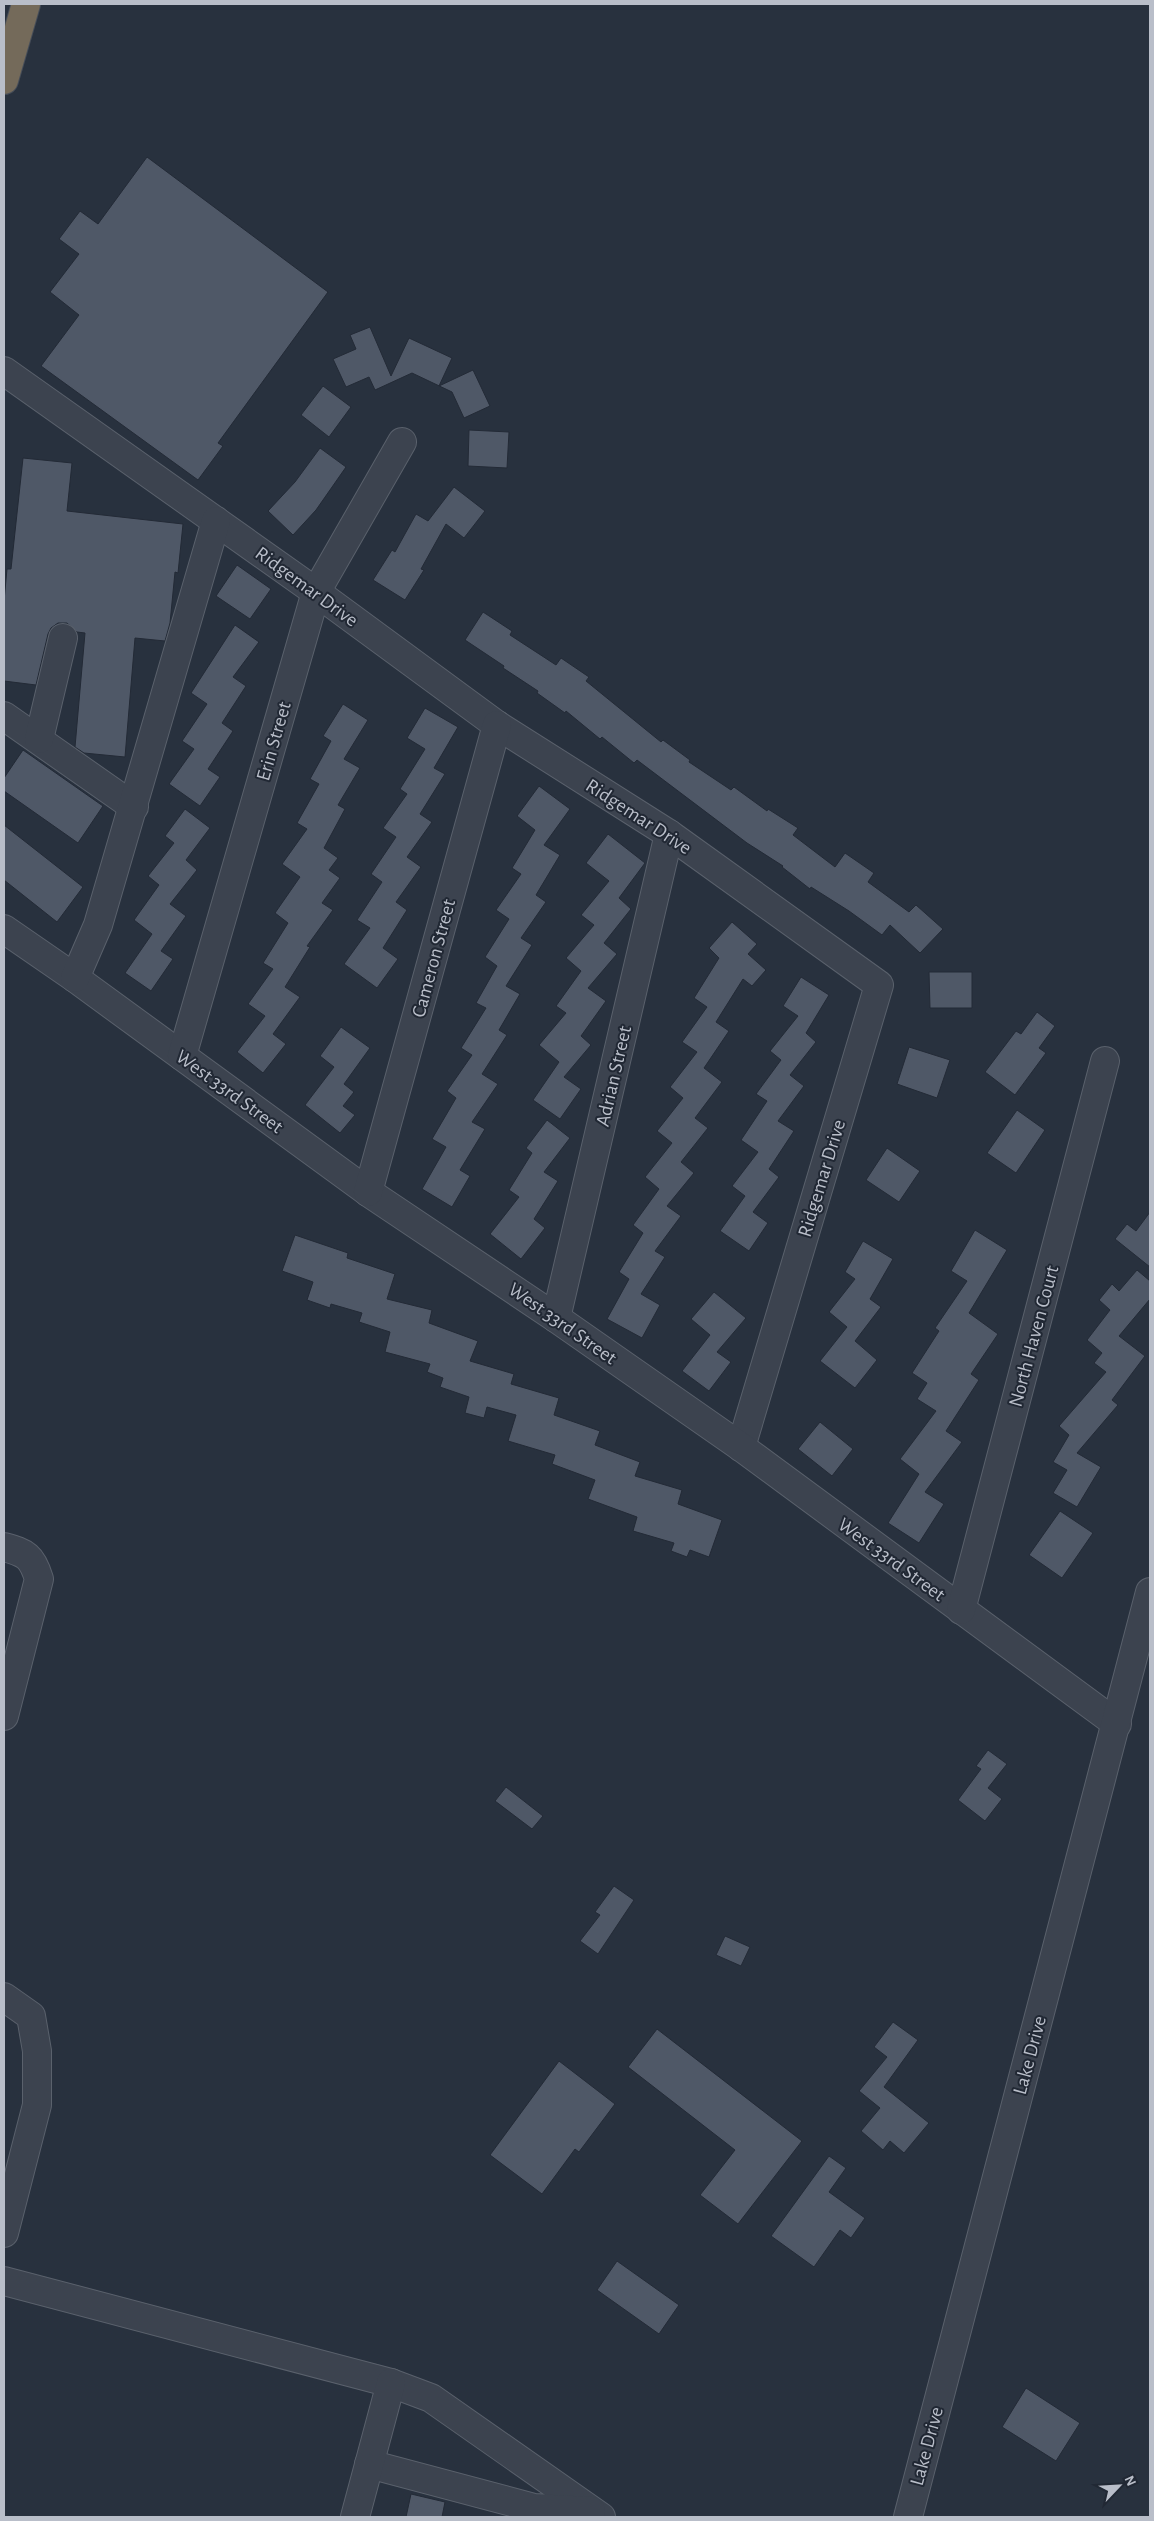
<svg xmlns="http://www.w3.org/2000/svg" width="1154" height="2521" font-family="'Alegreya Sans',sans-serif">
	<rect width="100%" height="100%" fill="#28313e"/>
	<g fill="#4f5867" stroke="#232a36">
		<polygon points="147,157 328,292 218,443 223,446 198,480 41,366 79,315 50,292 79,254 59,239 80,211 98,224"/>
		<polygon points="370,327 391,376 409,338 452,358 439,386 473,370 490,406 464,418 452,392 412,373 375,390 369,377 346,387 333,359 356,349 350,335"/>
		<polygon points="323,386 351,407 329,437 301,415"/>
		<polygon points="469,430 509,432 507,468 468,466"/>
		<polygon points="320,448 346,467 316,510 293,535 268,511 295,482"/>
		<polygon points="23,458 72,463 67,511 183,524 178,573 175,572 170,623 165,641 135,638 125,757 84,753 75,747 85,633 77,632 67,623 58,623 51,628 48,634 36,685 4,681 4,601 7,569 11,569"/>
		<polygon points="454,487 485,511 464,538 446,524 421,569 424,570 405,600 373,580 392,550 395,552 416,514 428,521"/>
		<polygon points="237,565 271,589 250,619 216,596"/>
		<polygon points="483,612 512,631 510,635 556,665 561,658 589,677 586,681 661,742 663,740 690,760 689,762 731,790 734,787 767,811 768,809 798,828 793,835 835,867 845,853 874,873 868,882 909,912 916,905 943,929 920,953 890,925 882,935 849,911 811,887 810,889 782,867 783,866 747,843 637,760 634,763 602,737 600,739 566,711 565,713 537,693 538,691 503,668 504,666 465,640"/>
		<polygon points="235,625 259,642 233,677 246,686 222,723 233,731 208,769 220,777 200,806 169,784 194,749 182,741 207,704 191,693"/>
		<polygon points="343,704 368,720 344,759 360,768 338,805 345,809 324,848 338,858 329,870 340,878 322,903 333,910 307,946 310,947 285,987 300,997 273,1034 286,1044 263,1073 237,1052 265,1016 248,1004 273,969 263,963 288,923 275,913 300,877 282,864 307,829 297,823 319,784 310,779 331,741 323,736"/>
		<polygon points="425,708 458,727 434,768 445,774 420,814 432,822 407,857 421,867 396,902 407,910 383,948 398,959 377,988 344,964 370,928 357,920 382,882 371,874 396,837 383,828 407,794 400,789 425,749 407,738"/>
		<polygon points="23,750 103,806 78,843 4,791 4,778"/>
		<polygon points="539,786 570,809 544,845 560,855 536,895 546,902 521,938 532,945 506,986 520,994 499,1030 507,1035 482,1074 498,1084 472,1122 485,1129 460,1170 470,1176 452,1207 422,1189 446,1147 432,1139 456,1098 447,1091 472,1055 461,1048 486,1008 476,1003 497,966 485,957 509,919 496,910 521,874 512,868 535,830 517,816"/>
		<polygon points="185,809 210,828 186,860 197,870 170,904 186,916 161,951 173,959 151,991 125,973 152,934 134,920 159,885 148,876 174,843 165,836"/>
		<polygon points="4,825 83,887 57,922 4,880"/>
		<polygon points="608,834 645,863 619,898 631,909 604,943 617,954 588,988 606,1001 581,1036 591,1045 564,1077 581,1089 560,1119 533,1100 559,1062 539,1045 566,1013 556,1006 581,971 566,958 594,925 581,915 609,881 586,863"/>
		<polygon points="732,922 757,944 748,954 766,970 752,986 743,979 716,1022 729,1031 704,1068 722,1082 695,1118 708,1128 681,1162 694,1173 667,1206 681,1216 655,1251 665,1257 641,1294 660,1305 642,1338 607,1319 629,1279 619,1272 643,1233 633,1225 659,1189 645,1177 672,1143 657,1131 683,1098 670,1087 697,1052 682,1042 707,1007 694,998 719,958 709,948"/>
		<polygon points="929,972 972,972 972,1008 930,1008"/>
		<polygon points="801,977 829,995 806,1033 816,1042 790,1075 804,1086 778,1121 794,1131 769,1169 779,1177 753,1212 768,1223 749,1251 720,1231 745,1196 732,1186 758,1152 741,1140 767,1101 756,1094 781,1060 770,1051 798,1016 783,1006"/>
		<polygon points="1037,1012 1055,1026 1039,1048 1046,1053 1015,1095 985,1072 1016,1031 1021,1034"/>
		<polygon points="341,1027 370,1048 344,1084 354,1092 343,1106 355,1115 340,1133 305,1105 334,1067 320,1056"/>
		<polygon points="909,1047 950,1060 937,1098 897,1084"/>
		<polygon points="1017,1110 1045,1130 1016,1173 987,1153"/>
		<polygon points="547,1120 570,1138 544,1172 558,1181 534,1219 545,1228 521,1259 490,1234 519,1197 509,1190 532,1153 526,1148"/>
		<polygon points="887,1148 920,1171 899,1202 866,1180"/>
		<polygon points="1150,1212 1150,1267 1115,1239 1127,1224 1136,1231"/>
		<polygon points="975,1230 1007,1250 969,1313 998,1334 971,1374 979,1380 946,1431 962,1442 925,1492 944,1504 919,1543 888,1523 919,1474 900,1459 936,1411 917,1399 927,1383 912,1373 939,1331 935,1328 967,1281 951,1271"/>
		<polygon points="295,1235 348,1253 347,1258 395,1274 387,1299 432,1310 429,1323 478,1341 470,1361 514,1374 511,1384 559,1398 554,1415 600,1431 595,1445 640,1462 635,1476 682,1490 678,1504 722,1520 709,1557 690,1550 687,1557 671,1551 674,1543 633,1531 637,1517 588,1499 595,1480 552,1464 555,1455 508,1441 516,1415 487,1407 484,1418 465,1413 469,1397 440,1387 443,1378 427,1372 430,1364 385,1352 390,1332 359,1322 362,1313 331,1304 330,1308 307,1300 313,1282 282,1271"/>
		<polygon points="863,1241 893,1259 870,1299 881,1307 855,1341 877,1360 855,1388 820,1361 847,1327 829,1312 855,1279 845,1272"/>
		<polygon points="1137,1270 1150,1281 1150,1299 1119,1336 1145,1356 1112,1400 1118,1405 1077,1453 1101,1467 1077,1507 1053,1493 1067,1470 1053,1462 1069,1435 1059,1426 1106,1372 1094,1363 1102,1353 1087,1340 1110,1310 1099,1300 1112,1284 1119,1291"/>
		<polygon points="714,1292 746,1318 717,1352 731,1362 709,1391 682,1371 710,1335 691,1319"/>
		<polygon points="820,1422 853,1449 832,1476 798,1449"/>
		<polygon points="1060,1511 1093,1533 1062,1578 1029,1555"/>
		<polygon points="988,1750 1007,1764 988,1788 1002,1799 985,1821 958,1800 981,1769 976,1766"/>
		<polygon points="506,1787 543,1816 532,1829 495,1801"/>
		<polygon points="614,1886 634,1900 598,1954 580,1941 600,1915 595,1912"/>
		<polygon points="725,1936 750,1947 741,1966 716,1955"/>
		<polygon points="893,2022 918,2040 884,2087 929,2123 904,2153 890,2141 883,2150 861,2131 880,2108 859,2091 887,2057 874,2047"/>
		<polygon points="657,2029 802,2141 738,2224 700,2195 735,2150 628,2067"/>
		<polygon points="559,2061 615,2104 579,2152 575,2149 542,2194 490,2155"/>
		<polygon points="829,2156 846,2168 829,2192 865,2218 851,2238 840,2230 814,2267 771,2236"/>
		<polygon points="617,2261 679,2305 659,2334 597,2290"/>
		<polygon points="1026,2388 1080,2423 1056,2461 1002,2427"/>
		<polygon points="411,2494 445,2502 442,2517 406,2517"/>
	</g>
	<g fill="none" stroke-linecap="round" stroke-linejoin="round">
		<g stroke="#5a616c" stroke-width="30">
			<g id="minor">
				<polyline points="4,371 316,592 497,725 669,834 879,985 741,1447"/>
				<polyline points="4,716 134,807"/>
				<polyline points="39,739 63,638"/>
				<polyline points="4,929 75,978 368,1192 556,1318 741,1447 1117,1724"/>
				<polyline points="75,978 98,925 216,521"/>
				<polyline points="182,1056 316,592 402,442"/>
				<polyline points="368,1192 497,725"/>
				<polyline points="556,1318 669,834"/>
				<path d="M 4,1547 C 26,1553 32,1556 39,1579 L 4,1716"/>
				<polyline points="961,1610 1105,1061"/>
				<polyline points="4,1997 31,2016 37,2051 37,2105 4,2233"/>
				<polyline points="4,2281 391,2383 431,2398 601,2517"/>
				<polyline points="369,2464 534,2508 591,2511"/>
				<polyline points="355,2517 391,2383"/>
				<polyline points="908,2517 1150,1592"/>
			</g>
		</g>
		<g stroke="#474e59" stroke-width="30">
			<polyline id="highway" points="4,80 26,4"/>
		</g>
		<use href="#minor" stroke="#3c434f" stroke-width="28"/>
		<use href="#highway" stroke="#746a5a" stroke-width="28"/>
	</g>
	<g text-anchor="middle" stroke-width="4" stroke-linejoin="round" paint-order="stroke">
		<g font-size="20" fill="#b9bec9" stroke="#212834">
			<text transform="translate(307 586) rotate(36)" y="7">Ridgemar Drive</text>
			<text transform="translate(273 741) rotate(-74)" y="7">Erin Street</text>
			<text transform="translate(639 816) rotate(33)" y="7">Ridgemar Drive</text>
			<text transform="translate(433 958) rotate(-75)" y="7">Cameron Street</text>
			<text transform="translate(613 1076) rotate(-77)" y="7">Adrian Street</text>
			<text transform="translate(230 1091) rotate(36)" y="7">West 33rd Street</text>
			<text transform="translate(821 1178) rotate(-73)" y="7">Ridgemar Drive</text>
			<text transform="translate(563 1323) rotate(35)" y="7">West 33rd Street</text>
			<text transform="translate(1033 1336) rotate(-75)" y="7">North Haven Court</text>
			<text transform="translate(892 1559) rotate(36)" y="7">West 33rd Street</text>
			<text transform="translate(1029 2055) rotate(-75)" y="7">Lake Drive</text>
			<text transform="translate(926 2446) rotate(-75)" y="7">Lake Drive</text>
		</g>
	</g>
	<rect width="1154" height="2521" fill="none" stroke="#b9bec9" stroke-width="10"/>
	<g transform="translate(1119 2486) rotate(65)" stroke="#212834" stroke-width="4" paint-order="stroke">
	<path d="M0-4L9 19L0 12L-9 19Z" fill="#b9bec9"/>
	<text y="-8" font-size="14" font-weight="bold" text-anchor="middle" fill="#b9bec9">N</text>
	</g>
</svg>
